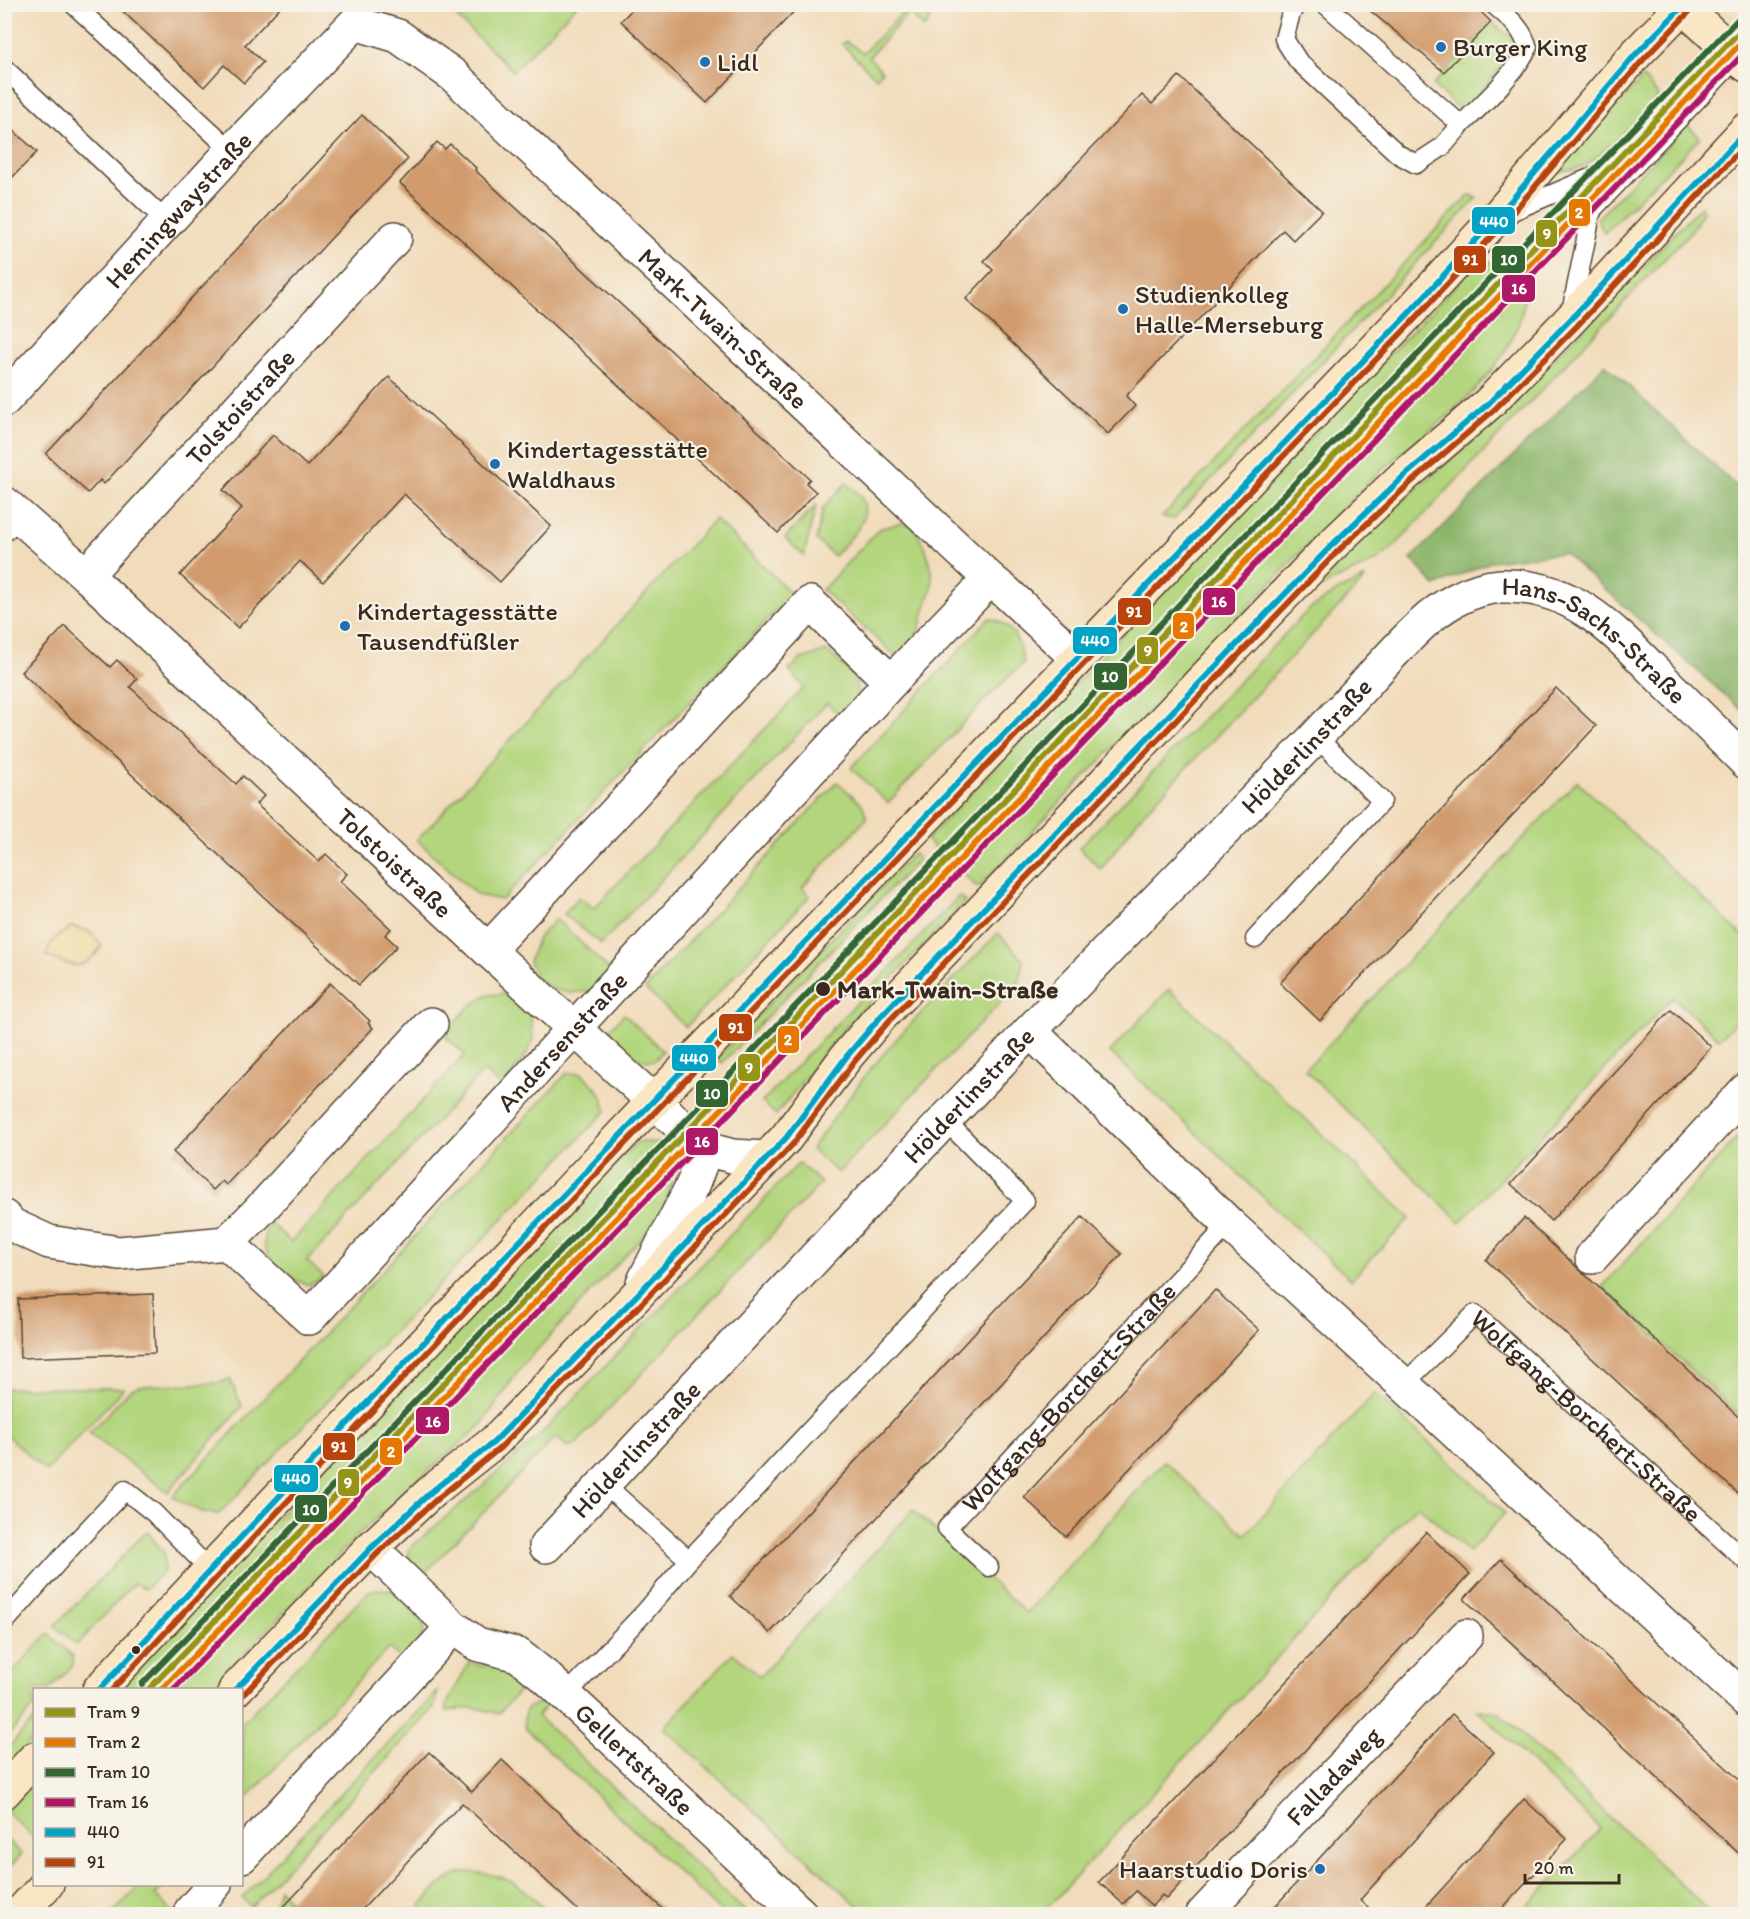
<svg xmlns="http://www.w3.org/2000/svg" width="1750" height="1919" font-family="Itim,sans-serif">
	<rect width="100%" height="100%" fill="#f7f3e8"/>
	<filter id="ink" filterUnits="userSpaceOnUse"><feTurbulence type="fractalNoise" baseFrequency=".0167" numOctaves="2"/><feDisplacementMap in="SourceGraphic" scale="12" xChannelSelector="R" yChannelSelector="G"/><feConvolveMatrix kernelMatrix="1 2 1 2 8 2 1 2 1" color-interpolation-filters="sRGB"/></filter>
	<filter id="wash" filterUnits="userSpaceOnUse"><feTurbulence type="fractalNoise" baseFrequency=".008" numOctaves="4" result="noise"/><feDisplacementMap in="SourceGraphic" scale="24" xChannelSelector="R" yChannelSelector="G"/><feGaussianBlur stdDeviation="1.35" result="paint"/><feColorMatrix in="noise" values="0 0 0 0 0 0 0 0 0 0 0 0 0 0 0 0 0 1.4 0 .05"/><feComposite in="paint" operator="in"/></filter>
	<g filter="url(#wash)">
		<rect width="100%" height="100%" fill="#f1dbba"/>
		<g fill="#b2d57d" stroke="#76804e" stroke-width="1.5">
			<polygon points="444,5 577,5 513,71"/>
			<polygon points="898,5 917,5 931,19 924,28 909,12 869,57 882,71 876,78 842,44 846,41 863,53 904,11"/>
			<polygon points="1491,22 1515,40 1518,48 1463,113 1433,85"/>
			<path d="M 1643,78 L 1659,96 C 1643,113 1601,160 1581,167 C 1573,170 1562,171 1553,173 Z"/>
			<polygon points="1687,125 1700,138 1604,233 1597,219"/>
			<polygon points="1471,195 1477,198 1174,519 1162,517 1468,196"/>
			<polygon points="1701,206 1703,212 1692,230 1392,549 1376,561 1323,586 1319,583 1387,514 1475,439 1506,409"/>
			<path d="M 1489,262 C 1504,266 1516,279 1525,291 C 1521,370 1435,424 1381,471 C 1369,481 1359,492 1348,503 L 978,888 L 926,840 L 1452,289 L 1472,269 Z"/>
			<path d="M 846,483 C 850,487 856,491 860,496 C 876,518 847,541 834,556 L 816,540 L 823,508 Z"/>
			<polygon points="816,505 804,556 785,538"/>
			<polygon points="715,519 792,594 502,900 477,895 417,840"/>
			<polygon points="901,523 912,525 925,546 932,570 932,587 918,633 898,658 822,590 879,529"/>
			<polygon points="1366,578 1140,817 1101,869 1079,848 1307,611 1339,590"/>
			<path d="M 989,618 C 1015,625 1017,638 1024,662 L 983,702 L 888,803 L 851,768 Z"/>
			<polygon points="827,651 852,674 857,683 856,704 844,719 827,703 601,944 564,914 579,897 594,908 804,688 789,670 801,659"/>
			<polygon points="1577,781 1745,938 1745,1013 1719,1039 1673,997 1460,1222 1305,1070"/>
			<polygon points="837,782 862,804 867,818 802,888 810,896 686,1027 645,989"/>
			<polygon points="913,854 919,859 722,1063 717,1058"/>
			<polygon points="959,896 965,902 843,1030 776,1115 762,1102"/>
			<polygon points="556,919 611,971 591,991 570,993 555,990 536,978 529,961 538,938"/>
			<polygon points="998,933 1023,960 1019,983 838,1173 811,1149 868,1072 901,1034"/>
			<polygon points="1169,989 1410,1218 1351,1280 1110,1052"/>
			<polygon points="504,994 531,1016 533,1040 527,1054 502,1087 484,1071 307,1261 324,1277 309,1285 289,1278 272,1263 264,1246 266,1230 270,1223 291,1242 465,1055 444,1035 469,1007 486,995"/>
			<path d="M 624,1014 L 663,1051 L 655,1060 C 633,1063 615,1050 610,1029 Z"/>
			<path d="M 567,1073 L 581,1073 C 595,1086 603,1092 606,1111 L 219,1514 C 201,1514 187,1506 173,1496 Z"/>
			<polygon points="1745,1129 1745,1420 1602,1287"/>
			<polygon points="642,1141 662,1144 648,1159 672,1182 666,1202 656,1222 522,1366 480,1427 415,1482 360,1533 211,1689 112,1690 633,1145"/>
			<path d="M 799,1163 L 821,1183 L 574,1446 L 566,1446 L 556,1437 L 423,1575 L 410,1562 L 408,1550 C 454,1509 502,1471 546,1429 Z"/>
			<polygon points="230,1379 242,1406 168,1492 89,1433 130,1390 138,1386 219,1383"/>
			<polygon points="5,1388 124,1388 46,1471 5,1434"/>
			<polygon points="1375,1393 1505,1513 1469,1552 1417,1505 1042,1914 867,1914 664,1728 733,1653 760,1676 913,1510 1026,1613 1164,1461 1245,1535"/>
			<polygon points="147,1531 164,1553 164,1571 145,1589 134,1583 77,1645 55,1626"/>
			<path d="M 370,1590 C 376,1589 383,1589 389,1590 C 400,1593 424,1613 424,1626 C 425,1639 414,1654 406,1663 L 389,1648 L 242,1803 L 242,1723 Z"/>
			<polygon points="48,1634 73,1656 73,1665 50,1689 34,1690 34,1707 5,1739 5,1680"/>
			<path d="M 470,1661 L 480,1666 L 504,1663 L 525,1678 L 523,1687 L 498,1714 C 481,1707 464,1707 447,1711 L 447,1704 Z"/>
			<polygon points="438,1691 434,1708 251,1907 242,1898"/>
			<path d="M 551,1700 L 537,1716 L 748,1914 L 723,1914 L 525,1728 C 520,1705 532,1705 551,1700 Z"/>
			<polygon points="1478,1710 1498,1712 1712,1914 1520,1914 1600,1829"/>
			<polygon points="34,1720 34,1737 5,1775 5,1751"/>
			<polygon points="34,1771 34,1838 5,1810 4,1803"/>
			<polygon points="5,1838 22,1854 5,1872 4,1839"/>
			<path d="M 466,1872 C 510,1873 520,1886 550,1914 L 414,1914 C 429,1896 442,1877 466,1872 Z"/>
			<polygon points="140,1885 165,1885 155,1895 173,1912 171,1914 112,1914"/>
			<polygon points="279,1888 290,1901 288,1904 300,1914 272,1914"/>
		</g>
		<polygon fill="#8db66c" stroke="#647045" stroke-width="1.5" points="1605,364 1745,494 1745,713 1564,553 1492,561 1435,586 1411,559"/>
		<path fill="#eeda9e" stroke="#94825e" stroke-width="1.5" d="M 72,927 L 88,931 L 102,945 C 84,973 74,967 47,956 C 48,941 60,934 72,927 Z"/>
		<g id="blocks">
			<g fill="#d19b6d">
				<polygon points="115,4 283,4 245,45 263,62 244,83 224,65 204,87"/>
				<polygon points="637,4 801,4 707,103 621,21"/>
				<polygon points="1362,4 1473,4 1491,22 1444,72"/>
				<polygon points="1179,76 1322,211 1293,240 1283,230 1126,396 1135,406 1108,434 966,299 993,270 984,261 1142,95 1152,104"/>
				<polygon points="362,115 408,159 336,233 104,484 100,480 88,493 46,454"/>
				<polygon points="4,122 37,152 4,186"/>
				<polygon points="437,142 445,149 450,144 476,168 475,170 810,479 806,483 816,492 778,533 400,183"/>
				<polygon points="389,377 551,526 500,582 404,494 323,582 300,561 238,628 180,575 242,508 223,490 273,435 307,466"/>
				<polygon points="65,626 110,667 117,660 137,679 130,687 236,784 243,776 264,796 256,804 319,862 326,854 347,874 340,881 391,929 385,935 397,946 359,985 21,672"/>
				<polygon points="1556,688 1596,726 1320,1021 1280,983"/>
				<polygon points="330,983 370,1021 368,1023 373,1028 226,1185 222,1181 213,1190 173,1152"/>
				<polygon points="1671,1010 1711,1047 1551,1221 1511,1184"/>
				<polygon points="1082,1217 1122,1254 770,1633 730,1596"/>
				<polygon points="1524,1218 1746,1424 1746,1501 1486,1260"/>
				<polygon points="1215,1290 1259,1330 1066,1537 1024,1497"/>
				<polygon points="153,1294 155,1353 20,1358 18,1299"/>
				<polygon points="1426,1532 1470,1574 1166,1899 1162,1895 1152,1906 1136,1891 1123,1904 1099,1882"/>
				<polygon points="1501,1559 1746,1786 1746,1860 1464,1599"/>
				<polygon points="1452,1714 1494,1752 1360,1900 1376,1914 1268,1914"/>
				<polygon points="429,1752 472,1792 502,1760 668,1914 582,1914 462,1803 358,1914 277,1914"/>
				<polygon points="1524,1799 1567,1839 1497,1914 1419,1914"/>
			</g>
		</g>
	</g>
	<g filter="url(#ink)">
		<use href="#blocks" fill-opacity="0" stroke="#564535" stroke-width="1.5"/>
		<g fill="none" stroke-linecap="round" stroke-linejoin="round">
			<g stroke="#564535" stroke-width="21">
				<g id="lane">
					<polyline points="73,4 232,151"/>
					<polyline points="1297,4 1291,13 1284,39 1298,61 1398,154 1416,164 1442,147 1461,125"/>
					<path d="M 1325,4 L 1461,125 C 1486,101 1511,78 1528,48 C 1522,27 1509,18 1493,4"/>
					<polyline points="4,68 168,223"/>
					<polyline points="1510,212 1604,172 1746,24"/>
					<polyline points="1571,312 1592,210 1743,51"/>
					<polyline points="4,533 19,516"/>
					<polyline points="1255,939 1382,801 1316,737"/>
					<path id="s1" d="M 1403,1385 L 1475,1314 L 1746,1561"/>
					<polyline points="604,1484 689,1560 1025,1201 944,1119"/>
					<path id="s2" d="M 989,1567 L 947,1528 L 1229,1224"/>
					<polyline points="4,1623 73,1545 125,1490 154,1513 210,1570"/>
					<polyline points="566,1695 645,1612 689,1560"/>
				</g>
			</g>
			<g stroke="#564535" stroke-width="36">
				<g id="street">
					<path id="s3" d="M 4,400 L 232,151 L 355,23 L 398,36 L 453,75 L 990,579 L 1006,592 L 1077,658"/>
					<path id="s4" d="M 4,503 L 86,575 L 488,950 L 706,1149 L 732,1156 L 766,1158"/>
					<path id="s5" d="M 86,575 L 395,238"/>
					<polyline points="488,950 810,603 891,682"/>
					<polyline points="1030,1031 1229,1224 1746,1700"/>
					<polyline points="4,1217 12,1225 49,1242 119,1253 227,1243 259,1211 431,1024"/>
					<path id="s6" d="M 227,1243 L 309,1318 L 891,682 L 990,579"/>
					<polyline points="1592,1257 1746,1090"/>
					<polyline points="643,1283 693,1184 706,1149"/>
					<path id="s7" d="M 546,1546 C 769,1306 993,1066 1222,833 C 1261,793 1301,753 1339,712 C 1366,684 1391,653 1420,626 C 1441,606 1470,588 1501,586 C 1573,583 1616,633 1662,679 C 1690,707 1718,734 1746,762"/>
					<path id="s8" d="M 371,1548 L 453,1627 L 477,1644 L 518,1655 L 546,1677 L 801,1914"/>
					<polyline points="242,1856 453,1627"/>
					<polyline points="191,1911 215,1884"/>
					<path id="s9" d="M 1203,1914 L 1466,1636"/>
				</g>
			</g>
			<g stroke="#564535" stroke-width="36">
				<g id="secondary">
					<polyline points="1680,4 1746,65"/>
					<polyline points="99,1690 210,1570 654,1101 1409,313 1497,217 1636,54 1685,4"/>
					<polyline points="235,1690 371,1548 431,1492 494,1442 637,1295 786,1138 847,1056 882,1015 1331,546 1403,477 1488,404 1570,320 1746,130"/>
					<polyline points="4,1792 34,1759"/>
					<polyline points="19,1914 47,1884"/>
				</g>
			</g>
			<use href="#lane" stroke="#fff" stroke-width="18"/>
			<use href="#street" stroke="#fff" stroke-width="33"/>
			<use href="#secondary" stroke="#fbe6c3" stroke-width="33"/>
			<g stroke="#f7f3e8" stroke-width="10">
				<g id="bus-1">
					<path d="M 99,1690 C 529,1225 971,770 1409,313 L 1497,217 L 1636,54 L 1685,4"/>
					<polyline points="235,1690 371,1548 431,1492 494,1442 637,1295 786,1138 847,1056 882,1015 1331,546 1403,477 1488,404 1570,320 1746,131"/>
				</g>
			</g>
			<g stroke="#f7f3e8" stroke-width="10">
				<g id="bus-2">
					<path d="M 112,1690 C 540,1227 979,774 1415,319 L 1504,223 L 1643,60 L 1691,10"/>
					<polyline points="242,1696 377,1554 437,1499 500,1448 644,1301 793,1144 854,1062 889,1021 1337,552 1409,484 1494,410 1577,326 1746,144"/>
				</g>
			</g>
			<use href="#bus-1" stroke="#03a3c5" stroke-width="6"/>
			<use href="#bus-2" stroke="#b8430b" stroke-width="6"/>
			<g stroke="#f7f3e8" stroke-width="10">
				<polyline id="tram-1" points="148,1690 731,1086 1746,25"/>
			</g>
			<g stroke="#f7f3e8" stroke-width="10">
				<polyline id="tram-2" points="161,1690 738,1092 1746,38"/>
			</g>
			<g stroke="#f7f3e8" stroke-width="10">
				<polyline id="tram-3" points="142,1684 725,1080 1739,18"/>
			</g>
			<g stroke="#f7f3e8" stroke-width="10">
				<polyline id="tram-4" points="173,1690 744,1098 1746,51"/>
			</g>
			<use href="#tram-1" stroke="#969418" stroke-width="6"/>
			<use href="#tram-2" stroke="#e67802" stroke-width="6"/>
			<use href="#tram-3" stroke="#363" stroke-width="6"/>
			<use href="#tram-4" stroke="#af1867" stroke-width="6"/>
		</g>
	</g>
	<g fill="#1f6fb2" stroke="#f7f3e8" stroke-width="2">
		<circle cx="1441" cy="47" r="6"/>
		<circle cx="705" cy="62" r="6"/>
		<circle cx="1123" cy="309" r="6"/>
		<circle cx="495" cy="464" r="6"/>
		<circle cx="345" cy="626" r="6"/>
		<circle cx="1320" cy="1869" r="6"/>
	</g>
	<g fill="#3b2a1e" stroke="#f7f3e8" stroke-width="2">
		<circle cx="823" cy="989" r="8"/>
		<circle cx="136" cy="1650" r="5"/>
	</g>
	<g text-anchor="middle" stroke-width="4.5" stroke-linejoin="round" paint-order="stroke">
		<g font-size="26" fill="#3b2a1e" stroke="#f7f3e8" text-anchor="start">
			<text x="1453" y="56">Burger King</text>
			<text x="717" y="71">Lidl</text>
			<text x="1135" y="303">Studienkolleg<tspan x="1135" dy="30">Halle-Merseburg</tspan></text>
			<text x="507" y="458">Kindertagesstätte<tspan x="507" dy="30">Waldhaus</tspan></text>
			<text x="357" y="620">Kindertagesstätte<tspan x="357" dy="30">Tausendfüßler</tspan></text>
			<text x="1308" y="1878" text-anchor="end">Haarstudio Doris</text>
		</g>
		<g font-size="26" fill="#3b2a1e" stroke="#f7f3e8">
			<text dy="9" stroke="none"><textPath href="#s3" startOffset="258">Hemingwaystraße</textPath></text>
			<text dy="9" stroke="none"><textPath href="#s3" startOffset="998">Mark-Twain-Straße</textPath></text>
			<text dy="9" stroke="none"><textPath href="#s5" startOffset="228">Tolstoistraße</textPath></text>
			<text dy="9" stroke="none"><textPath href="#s7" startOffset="1472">Hans-Sachs-Straße</textPath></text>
			<text dy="9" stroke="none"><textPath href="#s7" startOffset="1104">Hölderlinstraße</textPath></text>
			<text dy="9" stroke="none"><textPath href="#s4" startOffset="531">Tolstoistraße</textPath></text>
			<text dy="9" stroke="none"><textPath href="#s6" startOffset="486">Andersenstraße</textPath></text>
			<text dy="9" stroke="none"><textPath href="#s7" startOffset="618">Hölderlinstraße</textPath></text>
			<text dy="9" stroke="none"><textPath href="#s2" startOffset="236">Wolfgang-Borchert-Straße</textPath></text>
			<text dy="9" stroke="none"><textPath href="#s1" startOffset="252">Wolfgang-Borchert-Straße</textPath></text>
			<text dy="9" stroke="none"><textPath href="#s7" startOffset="132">Hölderlinstraße</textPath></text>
			<text dy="9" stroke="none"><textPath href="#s8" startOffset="342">Gellertstraße</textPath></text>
			<text dy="9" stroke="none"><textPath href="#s9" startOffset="190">Falladaweg</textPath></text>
		</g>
		<g font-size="26" font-weight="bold" fill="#3b2a1e" stroke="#f7f3e8" text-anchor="start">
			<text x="837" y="998">Mark-Twain-Straße</text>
		</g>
	</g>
	<g stroke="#f7f3e8" stroke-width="2">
		<rect x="1568" y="198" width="23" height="29" rx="6" fill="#e67802"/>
		<rect x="1471" y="206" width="45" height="29" rx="6" fill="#03a3c5"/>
		<rect x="1535" y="219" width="23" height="29" rx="6" fill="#969418"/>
		<rect x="1491" y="245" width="35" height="29" rx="6" fill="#363"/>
		<rect x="1453" y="245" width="34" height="29" rx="6" fill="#b8430b"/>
		<rect x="1501" y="274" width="35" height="29" rx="6" fill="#af1867"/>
		<rect x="1202" y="587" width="34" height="29" rx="6" fill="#af1867"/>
		<rect x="1117" y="597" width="35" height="29" rx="6" fill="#b8430b"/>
		<rect x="1172" y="612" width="23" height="28" rx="6" fill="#e67802"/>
		<rect x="1072" y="626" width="46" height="29" rx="6" fill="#03a3c5"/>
		<rect x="1136" y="636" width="23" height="29" rx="6" fill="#969418"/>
		<rect x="1093" y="662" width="35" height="29" rx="6" fill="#363"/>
		<rect x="718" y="1013" width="35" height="29" rx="6" fill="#b8430b"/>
		<rect x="777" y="1025" width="23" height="29" rx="6" fill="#e67802"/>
		<rect x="671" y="1044" width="46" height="28" rx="6" fill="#03a3c5"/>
		<rect x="737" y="1053" width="24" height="29" rx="6" fill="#969418"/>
		<rect x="695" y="1079" width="34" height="29" rx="6" fill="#363"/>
		<rect x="685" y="1127" width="34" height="29" rx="6" fill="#af1867"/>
		<rect x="415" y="1406" width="35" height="29" rx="6" fill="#af1867"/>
		<rect x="322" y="1432" width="34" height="29" rx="6" fill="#b8430b"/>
		<rect x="379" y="1437" width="24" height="29" rx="6" fill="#e67802"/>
		<rect x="273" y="1464" width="46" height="29" rx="6" fill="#03a3c5"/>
		<rect x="337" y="1468" width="23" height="29" rx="6" fill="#969418"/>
		<rect x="294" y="1494" width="34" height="29" rx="6" fill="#363"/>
	</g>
	<g font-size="16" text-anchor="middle" font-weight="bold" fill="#fff">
		<text x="1579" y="218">2</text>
		<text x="1494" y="227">440</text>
		<text x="1547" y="239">9</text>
		<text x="1509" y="265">10</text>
		<text x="1470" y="265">91</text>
		<text x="1519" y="294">16</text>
		<text x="1219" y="607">16</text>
		<text x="1134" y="617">91</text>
		<text x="1184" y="632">2</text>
		<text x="1095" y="646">440</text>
		<text x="1148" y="656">9</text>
		<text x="1110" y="682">10</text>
		<text x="736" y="1033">91</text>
		<text x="788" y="1045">2</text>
		<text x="694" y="1064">440</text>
		<text x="749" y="1073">9</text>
		<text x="712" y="1099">10</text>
		<text x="702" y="1147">16</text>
		<text x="433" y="1427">16</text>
		<text x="339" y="1452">91</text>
		<text x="391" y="1457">2</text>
		<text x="296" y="1484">440</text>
		<text x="348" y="1488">9</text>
		<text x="311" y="1515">10</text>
	</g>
	<rect width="1750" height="1919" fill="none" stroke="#f7f3e8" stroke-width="24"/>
	<rect x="33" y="1688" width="210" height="198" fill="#f7f3e8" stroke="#aca397" stroke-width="1.5"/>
	<rect x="45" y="1708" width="30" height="9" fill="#969418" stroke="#aca397" stroke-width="1.5"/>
	<text x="87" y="1718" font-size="18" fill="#3b2a1e">Tram 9</text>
	<rect x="45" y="1738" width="30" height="9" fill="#e67802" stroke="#aca397" stroke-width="1.5"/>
	<text x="87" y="1748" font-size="18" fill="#3b2a1e">Tram 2</text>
	<rect x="45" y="1768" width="30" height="9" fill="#336633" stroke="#aca397" stroke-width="1.5"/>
	<text x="87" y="1778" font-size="18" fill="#3b2a1e">Tram 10</text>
	<rect x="45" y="1798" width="30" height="9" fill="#af1867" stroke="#aca397" stroke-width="1.5"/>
	<text x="87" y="1808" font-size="18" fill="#3b2a1e">Tram 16</text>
	<rect x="45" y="1828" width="30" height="9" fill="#03a3c5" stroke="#aca397" stroke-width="1.5"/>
	<text x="87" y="1838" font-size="18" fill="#3b2a1e">440</text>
	<rect x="45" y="1858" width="30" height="9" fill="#b8430b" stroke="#aca397" stroke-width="1.5"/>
	<text x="87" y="1868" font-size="18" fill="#3b2a1e">91</text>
	<path d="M1525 1874v9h94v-9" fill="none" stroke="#3b2a1e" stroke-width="3"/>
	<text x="1534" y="1874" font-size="18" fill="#3b2a1e" stroke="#f7f3e8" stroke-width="4.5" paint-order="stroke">20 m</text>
</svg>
